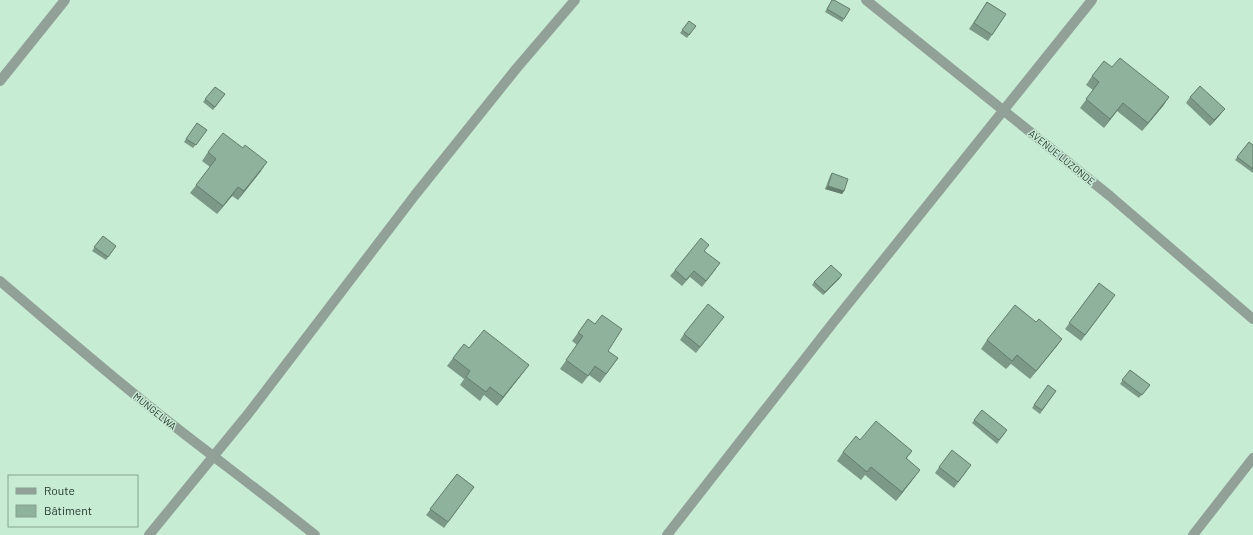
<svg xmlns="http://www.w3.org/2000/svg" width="1253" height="535" font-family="Barlow,sans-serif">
	<rect width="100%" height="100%" fill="#c7ecd4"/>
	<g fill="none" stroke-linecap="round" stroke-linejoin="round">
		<g stroke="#92a197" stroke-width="10">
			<polyline points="866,0 1110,196 1253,319"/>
			<polyline points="0,81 65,0"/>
			<path d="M 0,281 C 59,331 117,382 178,429 C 223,464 270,499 315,535"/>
			<polyline points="149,535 248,414 415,195 516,69 575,0"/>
			<polyline points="667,535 832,324 1092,0"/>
			<polyline points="1193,535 1253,458"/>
		</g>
	</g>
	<g fill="#7b9986">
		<polygon points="832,0 844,19 842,22 825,12"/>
		<polygon points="987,2 1006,14 988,41 969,29"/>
		<polygon points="689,21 696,26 687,38 680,33"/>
		<polygon points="1112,67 1169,97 1163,106 1142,131 1117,111 1104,128 1080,108 1093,90 1086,85 1092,76"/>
		<polygon points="215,87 225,94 213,110 203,102"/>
		<polygon points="1190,97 1220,115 1210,126 1186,103"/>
		<polygon points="197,123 207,130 193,148 184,142"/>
		<polygon points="1249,142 1253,145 1253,173 1235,160"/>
		<polygon points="208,152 261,171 238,200 232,196 217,214 190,193 210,167 202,161"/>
		<polygon points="832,173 844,191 842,194 825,189 830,176"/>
		<polygon points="103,236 116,246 106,260 92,251"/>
		<polygon points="705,251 716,269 702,287 690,277 682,286 670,276 675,270"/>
		<polygon points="840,278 823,295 812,285 814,282"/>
		<polygon points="1099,283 1111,301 1081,341 1065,329"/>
		<polygon points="724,317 696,353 680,340 684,334"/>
		<polygon points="588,319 608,351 618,358 600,383 589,375 582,384 560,369 577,345 572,341"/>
		<polygon points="1036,322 1062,339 1056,347 1030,379 1011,364 1006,369 981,349 987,340"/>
		<polygon points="469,348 529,365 497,406 484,395 480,401 460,385 464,379 447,366 453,358"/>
		<polygon points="1130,370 1150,385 1139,398 1120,384"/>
		<polygon points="1048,385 1056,391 1040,414 1032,408"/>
		<polygon points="982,410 1005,433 997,444 972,423"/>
		<polygon points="860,440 912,451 907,458 914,478 896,501 865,475 861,480 837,461 843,452"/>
		<polygon points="939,467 967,471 954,488 935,473"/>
		<polygon points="457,474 474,487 444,528 426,515"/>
	</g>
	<g fill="#647d6d">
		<polygon points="1169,97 1163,106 1142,131 1148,123"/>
		<polygon points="1123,103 1117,111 1104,128 1110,119"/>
		<polygon points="1225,109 1220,115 1210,126 1214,120"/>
		<polygon points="267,162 261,171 238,200 244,191"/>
		<polygon points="828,186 844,191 842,194 825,189"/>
		<polygon points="238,187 232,196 217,214 223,206"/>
		<polygon points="842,275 840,278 823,295 825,292"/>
		<polygon points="1062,339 1056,347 1030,379 1036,371"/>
		<polygon points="529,365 523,373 497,406 503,397"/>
		<polygon points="920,470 914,478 896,501 902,492"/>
	</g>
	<g fill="#8fb29c" stroke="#647d6d">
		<polygon points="832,0 834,0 850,9 844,19 827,9"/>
		<polygon points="987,2 1006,14 992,35 974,23"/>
		<polygon points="689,21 696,26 689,35 682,30"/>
		<polygon points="1120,58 1169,97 1148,123 1123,103 1110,119 1086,99 1099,82 1092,76 1104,61 1112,67"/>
		<polygon points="1200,86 1225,109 1214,120 1190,97"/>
		<polygon points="215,87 225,94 215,107 205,99"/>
		<polygon points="197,123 207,130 196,145 186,139"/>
		<polygon points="223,133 243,148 245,145 267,162 244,191 238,187 223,206 196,185 216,159 208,152"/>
		<polygon points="1249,142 1253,145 1253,169 1237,157"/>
		<polygon points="832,173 848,179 844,191 828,186"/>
		<polygon points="103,236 116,246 108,257 94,247"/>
		<polygon points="701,238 709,245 704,251 720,263 706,281 694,271 686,280 675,270"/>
		<polygon points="831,265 842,275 825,292 814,282"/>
		<polygon points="1099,283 1115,295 1085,335 1069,323"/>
		<polygon points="708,304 724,317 700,347 684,334"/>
		<polygon points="1015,305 1036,322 1039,319 1062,339 1036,371 1017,355 1012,361 987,340"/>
		<polygon points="602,315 622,329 608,351 618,358 606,374 595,366 588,376 566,360 583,336 578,333 588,319 595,324"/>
		<polygon points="484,330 529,365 503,397 490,387 486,392 466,377 470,371 453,358 464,344 469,348"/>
		<polygon points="1130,370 1150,385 1142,395 1122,380"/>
		<polygon points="1048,385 1056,391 1042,410 1034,405"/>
		<polygon points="982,410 1007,430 999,440 974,420"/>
		<polygon points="876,421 912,451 906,458 920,470 902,492 871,467 867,472 843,452 856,436 860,440"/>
		<polygon points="952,450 971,465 958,482 939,467"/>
		<polygon points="457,474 474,487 448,522 430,509"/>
	</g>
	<g text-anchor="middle" stroke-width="3" stroke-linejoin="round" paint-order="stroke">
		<g font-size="10" fill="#25332a" stroke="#c7ecd4">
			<text transform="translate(1062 157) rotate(39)" y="4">AVENUE LUZONDE</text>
			<text transform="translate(155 411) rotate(39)" y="4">MUNGELWA</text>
		</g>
	</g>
	<rect x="8" y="475" width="130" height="52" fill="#c7ecd4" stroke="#86a290"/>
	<rect x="16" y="488" width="20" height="6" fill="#92a197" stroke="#86a290"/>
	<text x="44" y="495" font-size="12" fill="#25332a">Route</text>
	<rect x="16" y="505" width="20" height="12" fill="#8fb29c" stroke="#86a290"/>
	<text x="44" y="515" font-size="12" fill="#25332a">Bâtiment</text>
</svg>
